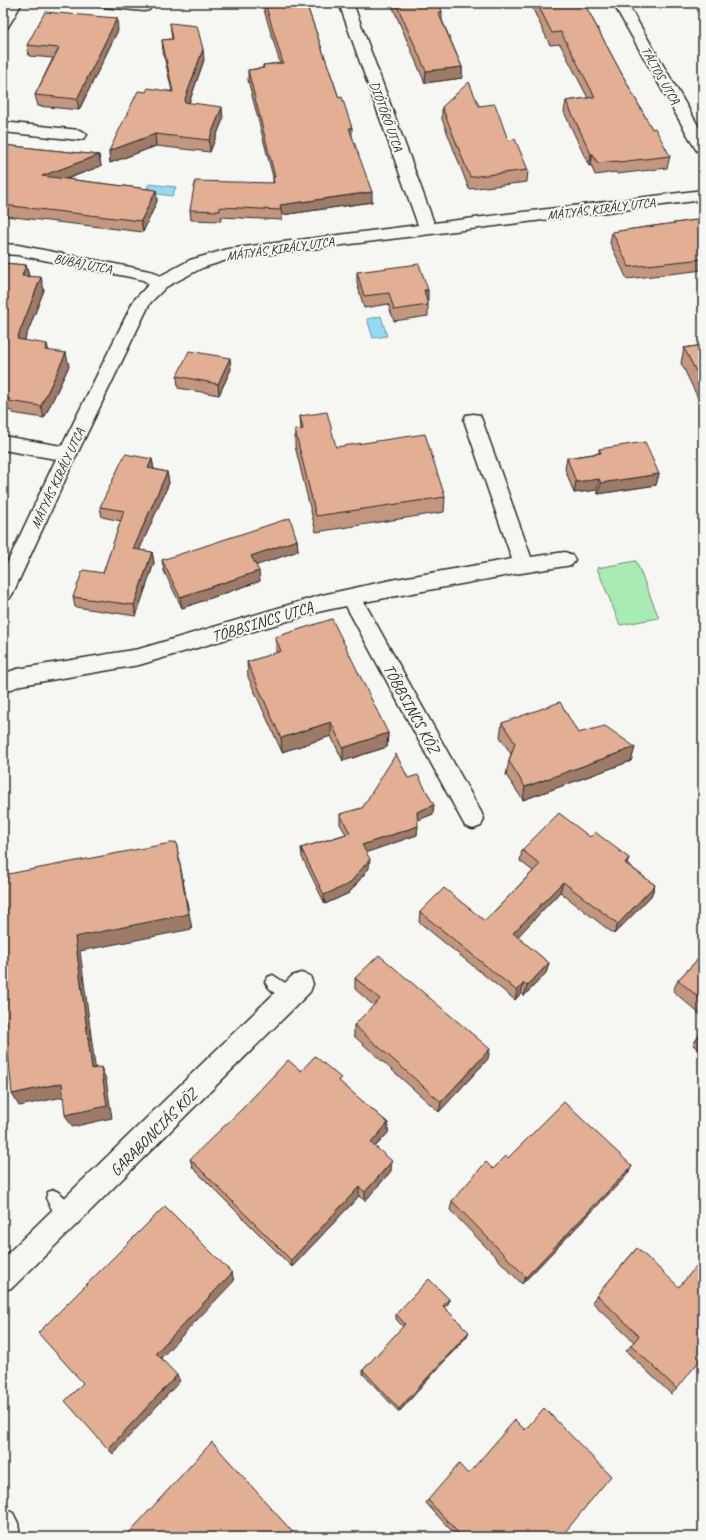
<svg xmlns="http://www.w3.org/2000/svg" width="706" height="1540" font-family="Caveat,sans-serif">
	<rect width="100%" height="100%" fill="#f6f6f2"/>
	<filter id="ink" filterUnits="userSpaceOnUse"><feTurbulence type="fractalNoise" baseFrequency=".025" numOctaves="2"/><feDisplacementMap in="SourceGraphic" scale="8" xChannelSelector="R" yChannelSelector="G"/><feConvolveMatrix kernelMatrix="1 2 1 2 8 2 1 2 1" color-interpolation-filters="sRGB"/></filter>
	<g filter="url(#ink)">
		<polygon fill="#a8ebb4" stroke="#6a8b70" points="636,561 659,618 620,625 597,568"/>
		<g fill="#94daf6" stroke="#6a94a5">
			<polygon points="149,184 176,187 172,196 145,192"/>
			<polygon points="381,316 387,336 373,338 367,319"/>
		</g>
		<g fill="none" stroke-linecap="round" stroke-linejoin="round">
			<g stroke="#2b2b2b" stroke-width="3">
				<g id="lane">
					<path d="M 273,975 L 296,990 L 299,995 L 296,1000 L 291,1002 C 282,999 269,991 265,982 L 268,977 Z"/>
					<path d="M 54,1190 C 64,1194 72,1205 76,1215 L 74,1221 L 68,1223 C 58,1219 50,1208 46,1198 L 48,1192 Z"/>
				</g>
			</g>
			<g stroke="#2b2b2b" stroke-width="3">
				<g id="street">
					<polygon points="8,3 22,3 8,27 3,28 3,12"/>
					<polygon points="96,3 145,3 149,4 151,7 149,10 144,11 103,7 98,6"/>
					<polygon points="339,3 353,3 434,223 703,190 703,200 230,259 202,268 166,287 150,303 77,454 13,593 10,598 3,601 3,572 56,459 3,450 3,436 62,446 134,300 149,284 143,280 130,277 18,255 3,254 3,244 18,245 130,267 154,272 160,276 190,260 228,249 418,225"/>
					<polygon points="613,3 627,3 703,134 703,153 697,151 695,148"/>
					<polygon points="3,122 79,130 84,132 87,135 84,138 79,140 3,132"/>
					<polygon points="473,414 480,415 482,420 531,557 565,552 572,555 575,560 572,565 515,574 364,602 481,812 484,819 481,826 473,829 465,826 346,606 322,611 139,665 21,685 3,693 3,674 17,669 139,649 322,595 396,579 512,559 464,420 466,415"/>
					<polygon points="301,973 310,976 313,984 310,992 77,1224 13,1287 3,1291 3,1258 292,976"/>
					<polygon points="3,1508 13,1513 18,1523 20,1537 3,1537"/>
				</g>
			</g>
			<use href="#lane" fill="#f6f6f2" fill-rule="evenodd"/>
			<use href="#street" fill="#f6f6f2" fill-rule="evenodd"/>
		</g>
		<g fill="#c2967f" stroke="#2b2b2b">
			<polygon points="264,3 306,3 339,98 352,128 352,136 372,202 282,215 282,220 221,217 221,221 191,220 190,210 273,183 273,177 248,80 248,70 263,68 263,65 280,63 264,10"/>
			<polygon points="391,3 439,3 442,12 442,20 462,67 462,78 425,83"/>
			<polygon points="530,3 584,3 618,67 652,129 670,156 667,168 617,174 616,172 595,175 591,165 589,166 564,112 566,101 588,98 560,44 550,45"/>
			<polygon points="170,23 204,60 189,103 223,119 210,152 156,146 110,163 109,151 146,92 172,91 163,52 162,40 172,39"/>
			<polygon points="118,30 79,110 38,106 35,95 53,58 29,56 27,45"/>
			<polygon points="703,31 703,44 701,41"/>
			<polygon points="479,106 508,140 528,170 527,182 469,189 442,119 442,107"/>
			<polygon points="3,145 99,155 101,166 67,179 156,190 157,201 143,232 5,216 3,220"/>
			<polygon points="703,219 703,270 627,279 610,243 612,232"/>
			<polygon points="3,263 26,265 29,276 44,290 24,341 49,351 69,366 44,418 12,413 12,411 3,409"/>
			<polygon points="357,272 428,301 427,301 428,305 428,316 394,321 388,304 364,308 357,283"/>
			<polygon points="703,345 703,397 698,398 681,363 684,348"/>
			<polygon points="231,369 219,395 178,388 177,376"/>
			<polygon points="300,416 336,447 445,497 444,512 316,532 295,446 295,430 301,430"/>
			<polygon points="599,449 659,474 656,485 598,494 597,490 574,493 565,469 567,458 599,453"/>
			<polygon points="152,459 154,469 167,472 169,483 139,550 152,552 154,563 136,616 75,607 73,597 103,573 121,521 102,517 100,507"/>
			<polygon points="297,540 298,551 256,565 260,581 182,608 164,571 162,560"/>
			<polygon points="275,637 388,733 387,747 343,761 331,736 282,752 248,677 247,662 277,653 276,651"/>
			<polygon points="502,723 578,733 635,747 631,761 523,800 506,775 509,761 511,754 500,737"/>
			<polygon points="408,778 433,814 417,820 417,835 366,852 369,868 349,893 325,904 302,857 301,848 346,834 340,824 340,814 362,808"/>
			<polygon points="590,837 629,858 627,864 655,885 651,896 614,934 560,892 517,937 549,963 546,973 524,996 521,993 515,1000 419,922 420,912 485,921 533,871 520,861 522,850"/>
			<polygon points="703,954 703,1017 673,991 678,980"/>
			<polygon points="355,978 488,1059 439,1112 354,1036 354,1025 374,1006 355,989"/>
			<polygon points="703,1030 703,1054 693,1045 699,1035"/>
			<polygon points="301,1071 341,1083 388,1123 388,1133 375,1147 391,1171 365,1201 359,1196 292,1267 193,1168 190,1159"/>
			<polygon points="508,1158 632,1166 627,1175 522,1284 450,1210 452,1201 493,1169"/>
			<polygon points="637,1248 677,1389 671,1394 626,1351 634,1342 592,1302 597,1295"/>
			<polygon points="449,1299 448,1304 444,1308 467,1336 399,1412 363,1374 363,1370 403,1327 396,1319 396,1314"/>
			<polygon points="468,1474 561,1537 457,1537 426,1503 428,1500"/>
		</g>
		<g fill="#9e7a68" stroke="#2b2b2b">
			<polygon points="117,18 118,30 79,110 77,99"/>
			<polygon points="203,49 204,60 185,114 184,102"/>
			<polygon points="462,67 462,78 425,83 426,71"/>
			<polygon points="222,107 223,119 210,152 209,140"/>
			<polygon points="155,134 156,146 110,163 109,151"/>
			<polygon points="591,154 593,154 591,165 589,166"/>
			<polygon points="99,155 101,166 44,187 42,176"/>
			<polygon points="156,190 157,201 143,232 141,221"/>
			<polygon points="372,192 372,202 282,215 280,205"/>
			<polygon points="3,209 5,216 3,220"/>
			<polygon points="26,265 29,278 22,276"/>
			<polygon points="41,277 44,290 20,352 17,339"/>
			<polygon points="424,290 428,290 428,301 423,302"/>
			<polygon points="47,344 50,356 45,350"/>
			<polygon points="66,353 69,366 44,418 41,406"/>
			<polygon points="230,358 231,369 219,395 218,384"/>
			<polygon points="702,383 703,383 703,397 698,398"/>
			<polygon points="152,459 154,470 148,468"/>
			<polygon points="167,472 169,483 135,560 133,549"/>
			<polygon points="659,474 656,485 598,494 601,483"/>
			<polygon points="599,479 597,490 574,493 576,482"/>
			<polygon points="297,540 298,551 252,567 251,556"/>
			<polygon points="152,552 154,563 136,616 134,605"/>
			<polygon points="259,571 260,581 182,608 180,597"/>
			<polygon points="331,722 331,736 282,752 281,738"/>
			<polygon points="388,733 387,747 343,761 343,748"/>
			<polygon points="635,747 631,761 523,800 525,787"/>
			<polygon points="434,805 433,814 416,821 417,812"/>
			<polygon points="418,826 417,835 362,854 362,845"/>
			<polygon points="176,842 192,929 80,951 97,1081 92,1069 75,937"/>
			<polygon points="629,858 625,869 625,863"/>
			<polygon points="370,859 369,868 349,893 325,904 324,895"/>
			<polygon points="563,882 560,892 511,944 513,933"/>
			<polygon points="655,885 651,896 614,934 618,924"/>
			<polygon points="549,963 546,973 524,996 527,986"/>
			<polygon points="524,983 521,993 515,1000 517,991"/>
			<polygon points="490,1049 488,1059 439,1112 441,1102"/>
			<polygon points="101,1067 106,1079 112,1118 72,1127 65,1115"/>
			<polygon points="62,1083 68,1096 19,1106 12,1094"/>
			<polygon points="388,1123 388,1133 370,1152 371,1143"/>
			<polygon points="392,1161 391,1171 365,1201 365,1192"/>
			<polygon points="632,1166 627,1175 522,1284 526,1277"/>
			<polygon points="359,1187 359,1196 292,1267 291,1260"/>
			<polygon points="232,1273 234,1281 160,1359 156,1353"/>
			<polygon points="449,1299 448,1304 441,1311 443,1306"/>
			<polygon points="469,1332 467,1336 399,1412 399,1409"/>
			<polygon points="177,1375 180,1381 113,1454 108,1449"/>
		</g>
		<g fill="#e2af94" stroke="#2b2b2b">
			<polygon points="265,3 306,3 339,98 342,97 352,128 349,128 372,192 280,205 281,210 220,207 220,211 190,210 195,181 274,183 273,177 275,177 248,70 264,68 263,65 283,63"/>
			<polygon points="396,3 439,3 442,12 438,12 462,67 426,71"/>
			<polygon points="537,3 584,3 618,67 652,129 655,128 670,156 619,162 618,161 597,163 593,154 591,154 566,101 595,97 561,32 552,33"/>
			<polygon points="45,12 117,18 77,99 35,95 59,48 27,45"/>
			<polygon points="170,23 197,26 203,49 184,102 222,107 209,140 155,134 109,151 138,91 146,92 148,88 173,92 162,40 173,39"/>
			<polygon points="469,82 479,106 495,104 508,140 515,139 528,170 470,177 442,107"/>
			<polygon points="3,145 99,155 42,176 156,190 141,221 3,205"/>
			<polygon points="703,219 703,259 629,267 612,232"/>
			<polygon points="3,263 26,265 22,276 41,277 17,339 47,344 45,350 66,353 41,406 9,401 10,399 3,398"/>
			<polygon points="419,264 428,290 424,290 428,305 394,310 389,293 364,296 357,272"/>
			<polygon points="703,345 703,383 702,383 684,348"/>
			<polygon points="189,351 230,358 218,384 177,376"/>
			<polygon points="327,412 336,447 425,434 445,497 316,516 295,430 303,429 300,416"/>
			<polygon points="645,442 659,474 601,483 599,479 576,482 567,458 601,453 599,449"/>
			<polygon points="125,454 152,459 148,468 167,472 133,549 152,552 134,605 73,597 83,570 103,573 124,511 100,507"/>
			<polygon points="290,518 297,540 251,556 259,571 180,597 162,560"/>
			<polygon points="332,619 388,733 343,748 331,722 281,738 247,662 281,651 275,637"/>
			<polygon points="560,702 578,733 605,726 635,747 525,787 509,761 515,743 502,723"/>
			<polygon points="396,754 408,778 418,775 434,805 417,812 418,826 362,845 370,859 349,884 324,895 301,848 350,833 340,814 362,808"/>
			<polygon points="559,813 590,837 595,832 629,858 625,863 655,885 618,924 563,882 513,933 549,963 527,986 524,983 517,991 420,912 444,888 485,921 540,864 522,850"/>
			<polygon points="176,842 188,914 75,937 92,1069 101,1067 107,1106 65,1115 62,1083 12,1094 3,997 3,875"/>
			<polygon points="703,954 703,1001 678,980"/>
			<polygon points="379,955 490,1049 441,1102 354,1025 380,999 355,978"/>
			<polygon points="703,1030 703,1038 699,1035"/>
			<polygon points="315,1056 341,1078 338,1080 388,1123 371,1143 392,1161 365,1192 359,1187 291,1260 190,1159 242,1109 288,1060 301,1071"/>
			<polygon points="564,1102 632,1166 526,1277 452,1201 486,1162 493,1169 506,1156 508,1158"/>
			<polygon points="165,1206 232,1273 156,1353 177,1375 108,1449 65,1401 83,1383 38,1333"/>
			<polygon points="637,1248 679,1287 703,1258 703,1356 677,1389 631,1345 639,1336 597,1295"/>
			<polygon points="429,1279 449,1299 443,1306 469,1332 399,1409 363,1370 405,1324 396,1314"/>
			<polygon points="544,1408 611,1476 561,1537 462,1537 428,1500 459,1464 468,1474 515,1420 525,1430"/>
			<polygon points="212,1442 297,1537 125,1537"/>
		</g>
	</g>
	<g text-anchor="middle" stroke-width="4" stroke-linejoin="round" paint-order="stroke">
		<g font-size="13" fill="#2b2b2b" stroke="#f6f6f2">
			<text transform="translate(661 75) rotate(60)" y="5">TÁLTOS UTCA</text>
			<text transform="translate(387 116) rotate(70)" y="5">DIÓTÖRŐ UTCA</text>
			<text transform="translate(601 208) rotate(-7)" y="5">MÁTYÁS KIRÁLY UTCA</text>
			<text transform="translate(280 248) rotate(-8)" y="5">MÁTYÁS KIRÁLY UTCA</text>
			<text transform="translate(83 263) rotate(11)" y="5">BŰBÁJ UTCA</text>
			<text transform="translate(57 478) rotate(-65)" y="5">MÁTYÁS KIRÁLY UTCA</text>
		</g>
		<g font-size="16" fill="#2b2b2b" stroke="#f6f6f2">
			<text transform="translate(262 621) rotate(-17)" y="6">TÖBBSINCS UTCA</text>
			<text transform="translate(412 708) rotate(61)" y="6">TÖBBSINCS KÖZ</text>
			<text transform="translate(153 1132) rotate(-45)" y="6">GARABONCIÁS KÖZ</text>
		</g>
	</g>
	<rect width="706" height="1540" fill="none" stroke="#f6f6f2" stroke-width="16"/>
	<rect x="8" y="8" width="690" height="1524" fill="none" stroke="#2b2b2b" stroke-width="1.5" filter="url(#ink)"/>
</svg>
